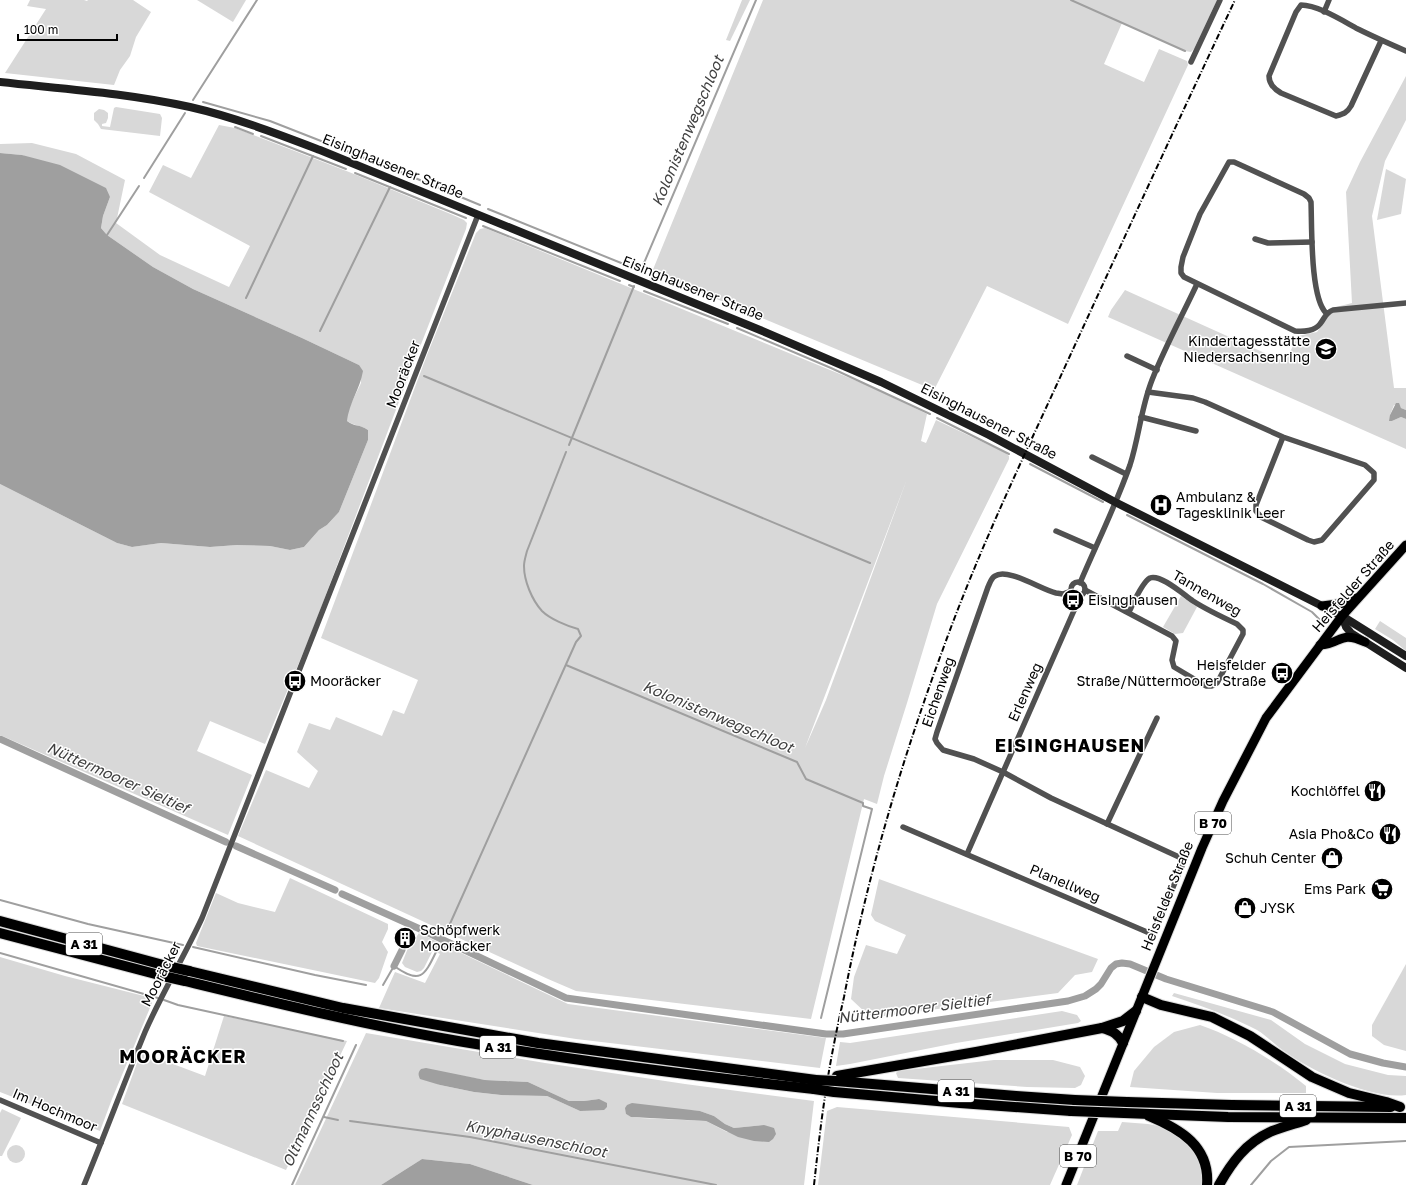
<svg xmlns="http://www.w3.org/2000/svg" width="1406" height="1185" font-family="'Golos Text',sans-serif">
	<rect width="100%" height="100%" fill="#fff"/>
	<g fill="#d8d8d8" fill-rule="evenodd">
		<polygon points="30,0 84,0 87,1 88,0 133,0 151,12 136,37 130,56 120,70 114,85 5,73 46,9 27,6"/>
		<polygon points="197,0 246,0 233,22"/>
		<polygon points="742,0 750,0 730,41 726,40"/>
		<polygon points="763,0 1217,0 1194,49 1191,52 1185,51 1122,23 1104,64 1144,82 1159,49 1187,61 1188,65 1068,324 987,286 934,390 652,272"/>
		<polygon points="1406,76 1406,120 1385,161 1372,216 1394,388 1406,388 1406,410 1401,408 1400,406 1394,405 1390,415 1392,421 1401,417 1406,419 1406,449 1108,317 1111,310 1125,290 1285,362 1298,336 1317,332 1328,317 1332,308 1352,303 1346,192 1360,162"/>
		<polygon points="116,107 160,114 162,118 160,136 101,129 98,124 94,120 94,113 99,109 104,110 108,113 108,118 106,123 102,124 102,126 110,127 114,108"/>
		<path d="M 219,125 L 235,128 L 349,172 L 453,215 L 464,220 L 467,223 L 466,229 L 411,370 L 311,634 L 265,744 L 210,721 L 197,751 L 252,775 L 228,835 L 0,735 L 0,484 L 117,543 L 132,547 L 161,543 L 210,547 L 237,545 L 270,546 L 290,550 L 304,547 L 319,530 L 327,525 L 339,512 L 368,440 L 368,430 C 361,425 354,426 347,421 L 348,410 L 361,383 L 359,365 L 302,338 L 193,289 L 153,267 L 107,235 L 101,228 L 103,216 L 110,197 L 22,155 L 0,153 L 0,144 L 32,143 L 76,154 L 125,180 L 116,223 L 160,255 L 229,287 L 250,246 L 149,192 L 163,165 L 191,178 Z"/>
		<polygon points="1386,169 1406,179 1401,214 1377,220"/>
		<path d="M 485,228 L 869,386 L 927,414 L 921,441 L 926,443 L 936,420 L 1006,453 L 1009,456 L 1009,459 L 937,604 L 907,703 L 884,776 L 877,804 L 864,799 L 811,1019 L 576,991 L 548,979 L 238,836 L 266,770 L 309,788 L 318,771 L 297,752 L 309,723 L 330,730 L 336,717 L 382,736 L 393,710 L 404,714 L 418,680 L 321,638 L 427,355 L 476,233 L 480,229 ZM 907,479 L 826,700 L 805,748 Z"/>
		<polygon points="1181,596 1197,607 1183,633 1175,634 1163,627"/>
		<polygon points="1380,621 1406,638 1406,651 1393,640 1375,629"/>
		<polygon points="290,878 388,924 388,929 382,942 388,952 379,978 375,983 197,946 196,943 216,893 238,903 275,912"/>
		<polygon points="879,879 1098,959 1092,972 1075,975 1058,993 885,1016 868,1015 851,999 854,977 866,945 897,954 906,935 875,921 871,915"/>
		<polygon points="419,933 568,1004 826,1038 820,1068 576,1039 379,1008 395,972 425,983 440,954 433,950 424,968 421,971 417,972 405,967 402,963 408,948 411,946 413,942"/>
		<polygon points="0,957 65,976 148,997 152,1003 112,1099 100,1131 0,1092"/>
		<polygon points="1406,964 1406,1051 1384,1045 1372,1036 1372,1025"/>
		<path d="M 1174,993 L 1271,1020 L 1305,1044 L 1345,1064 L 1388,1075 L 1406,1076 L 1406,1095 C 1372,1100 1311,1071 1284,1051 C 1275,1045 1267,1036 1257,1030 C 1230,1016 1202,1006 1172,996 Z"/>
		<polygon points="1062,1011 1077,1015 1081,1021 1078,1023 956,1043 850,1064 836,1066 840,1042 850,1043"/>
		<polygon points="224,1016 347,1041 286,1170 122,1104 141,1052 205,1076"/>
		<path d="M 1200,1025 C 1235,1037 1277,1062 1306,1086 L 1306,1093 L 1217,1093 L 1130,1087 L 1134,1071 L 1154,1047 L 1174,1032 Z"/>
		<path d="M 366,1033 L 545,1063 L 685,1084 L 814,1101 L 804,1185 L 533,1185 L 470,1164 L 422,1159 L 381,1185 L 295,1185 ZM 421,1069 L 485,1080 L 528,1082 L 569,1101 L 584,1101 L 599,1099 L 580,1111 L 547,1096 L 501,1095 L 474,1092 L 440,1085 L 419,1075 ZM 683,1110 L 700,1111 L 714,1116 L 725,1124 L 734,1128 L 764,1125 L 727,1132 L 706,1121 L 640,1118 L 632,1117 L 626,1114 Z"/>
		<polygon points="994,1060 1053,1060 1080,1067 1085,1076 1081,1085 1075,1088 1027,1087 898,1078 896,1073 898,1071"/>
		<polygon points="837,1107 1069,1127 1072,1135 1050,1185 818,1185 827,1111"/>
		<polygon points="2,1109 21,1118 2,1156 0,1156 0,1113"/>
		<polygon points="1122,1122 1148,1124 1164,1127 1182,1136 1201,1161 1203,1185 1077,1185 1098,1131 1118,1131"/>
		<circle cx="16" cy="1154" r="9"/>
	</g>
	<g fill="#9f9f9f">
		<path d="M 0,153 L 22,155 L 60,165 L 106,188 L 110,197 L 103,216 L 101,228 L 107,235 L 153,267 L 193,289 L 302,338 L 359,365 L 363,371 C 360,389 349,403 347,421 C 354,427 360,424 368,430 L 368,440 L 339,512 L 327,525 L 319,530 L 304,547 L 290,550 L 270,546 L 237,545 L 210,547 L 161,543 L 132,547 L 117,543 L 0,484 Z"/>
		<polygon points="1396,403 1399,403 1401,408 1406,410 1406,419 1401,417 1392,421 1389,421 1390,415"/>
		<path d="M 426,1068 L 485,1080 L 528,1082 L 569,1101 L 584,1101 L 599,1099 L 607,1103 L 607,1107 L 604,1110 L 580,1111 L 547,1096 L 501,1095 L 474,1092 L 440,1085 L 420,1079 C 418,1075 418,1072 421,1069 Z"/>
		<polygon points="632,1103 700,1111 714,1116 725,1124 734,1128 764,1125 774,1128 776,1134 773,1139 769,1142 754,1141 738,1137 706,1121 631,1117 626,1114 625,1108 627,1105"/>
		<polygon points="422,1159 470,1164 533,1185 381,1185"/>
	</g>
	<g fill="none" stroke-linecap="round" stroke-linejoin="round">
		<g stroke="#9f9f9f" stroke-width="2">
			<polyline points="1071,0 1185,51"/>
			<polyline points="193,100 257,0"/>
			<polyline points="203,102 270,121 367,159"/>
			<polyline points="235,127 253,134"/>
			<polyline points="261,136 346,169"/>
			<polyline points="379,163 480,205"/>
			<polyline points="355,173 466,218"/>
			<polyline points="144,178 185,113"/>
			<polyline points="488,209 631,267"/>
			<polyline points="483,226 620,281"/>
			<polyline points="107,235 139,186"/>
			<polyline points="641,270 756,0"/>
			<polyline points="629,285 634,287"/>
			<polyline points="644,291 728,324"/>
			<polyline points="246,298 313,156"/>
			<polyline points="737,328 831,368 930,414"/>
			<polyline points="320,331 390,187"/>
			<polyline points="424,376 870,563"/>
			<polyline points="937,418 1009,454"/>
			<polyline points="569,445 634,286"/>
			<polyline points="1030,464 1103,502"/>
			<polyline points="1127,515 1263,584 1312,612 1319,619"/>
			<polyline points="566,665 797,762 806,779 863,803 863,806 872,809 821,1018"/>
			<polyline points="0,900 88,924 183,945"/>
			<path d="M 449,926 L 576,642 L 581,636 L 578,629 C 567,626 550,619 542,611 C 532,600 524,581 524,566 C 524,561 526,555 527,551 L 566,452"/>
			<polyline points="193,947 315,975 366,985"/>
			<polyline points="0,953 158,998"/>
			<path d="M 383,985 L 394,966 C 420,984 424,977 436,952"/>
			<polyline points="164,1000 178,1005 343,1041"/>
			<polyline points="324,1117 338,1120"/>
			<polyline points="350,1121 470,1137 716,1185"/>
			<polyline points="292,1185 356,1045"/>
			<polyline points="1251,1185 1271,1161 1289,1147 1406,1141"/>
		</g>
		<g stroke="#9f9f9f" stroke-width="7">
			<polyline points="0,739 226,842"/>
			<polyline points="236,846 335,890"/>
			<polyline points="342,894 420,929 566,998 826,1034 843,1034 1068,1001 1085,996 1096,989 1101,984 1111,968 1116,964 1122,963 1130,964 1166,979 1273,1012 1350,1054 1383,1063 1406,1067"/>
			<polyline points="394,966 402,950"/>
		</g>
		<g stroke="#dbdbdb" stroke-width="11">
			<g id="primary">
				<polyline points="1322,606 1345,603 1356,598"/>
				<path d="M 1320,645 C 1342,644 1339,630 1365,642"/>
				<polyline points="1066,1185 1202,848 1223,801 1266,718 1342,616 1406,545"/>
			</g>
		</g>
		<g stroke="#dbdbdb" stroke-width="12">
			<g id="highway">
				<polyline points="0,921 167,966"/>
				<polyline points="0,933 163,976"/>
				<polyline points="189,971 343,1008 538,1043 816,1080"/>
				<path d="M 185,981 C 276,1003 366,1025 458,1041 C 576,1061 695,1076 814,1089"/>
				<polyline points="1142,997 1161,1005 1212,1017 1250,1036 1312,1077 1349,1093 1386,1102 1400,1107"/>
				<path d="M 1102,1028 C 1113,1031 1118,1034 1123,1043"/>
				<polyline points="837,1076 976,1052 1102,1028 1123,1021 1136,1011"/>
				<polyline points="836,1081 1016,1096 1075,1100"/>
				<polyline points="834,1092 960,1103 1071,1111"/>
				<polyline points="1127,1102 1232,1105 1391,1107"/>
				<polyline points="1124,1113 1228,1117 1406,1118"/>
				<path d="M 1149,1116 C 1180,1129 1210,1146 1207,1185"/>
				<path d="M 1219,1185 C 1232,1162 1246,1143 1270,1132 C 1282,1127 1294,1124 1306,1120"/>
			</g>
		</g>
		<g stroke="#515151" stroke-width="5.5">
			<polyline points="1324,12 1329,0"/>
			<path d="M 1381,41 L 1351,106 C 1347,113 1343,114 1336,116 L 1281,93 C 1274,89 1269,84 1269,76 L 1296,12 L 1301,5 C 1318,5 1343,21 1358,29 C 1374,37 1390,44 1406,51"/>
			<polyline points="1191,62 1220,0"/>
			<polyline points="1255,239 1268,243 1312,242"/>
			<path d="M 1326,313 C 1310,297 1312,226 1311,202 L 1309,198 L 1304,194 L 1234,162 L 1229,162 L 1200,214 L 1183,257 L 1181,267 L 1181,273 L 1184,277 L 1295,331 C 1303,332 1315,331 1320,324 C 1325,318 1325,313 1333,310 L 1406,303"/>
			<polyline points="1127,356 1157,370"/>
			<polyline points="1148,392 1193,398 1205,402 1283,437 1365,465 1374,473 1374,480 1322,540 1314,542 1308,540 1261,517 1256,511 1256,505 1283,437"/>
			<polyline points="1141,417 1196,431"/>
			<polyline points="1092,457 1126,474"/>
			<polyline points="1056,531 1095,548"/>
			<circle cx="1078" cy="589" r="7"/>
			<path d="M 1080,583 C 1097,543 1116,505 1130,465 C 1139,437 1141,408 1152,380 C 1165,347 1182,316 1197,284"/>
			<path d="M 1085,590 L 1172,636 L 1176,641 L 1172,660 L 1174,667 L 1206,686 L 1212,686 L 1217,683 L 1243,634 L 1243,630 L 1237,624 C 1222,617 1207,610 1193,601 C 1184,595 1161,574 1150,578 C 1142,582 1133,604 1129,612"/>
			<polyline points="1107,824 1157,718"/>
			<path d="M 903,827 L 1147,932 L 1150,932 L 1155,930 L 1182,866 L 1182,861 L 1179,857 L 1051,798 L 1003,772 L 974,759 L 943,750 L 937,743 L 935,739 L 937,732 L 988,587 C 990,583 991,578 995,576 C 1007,567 1042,590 1056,593 L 1063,594 L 1071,591"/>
			<polyline points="967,854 1076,606"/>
			<polyline points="0,1100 101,1143"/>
			<path d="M 84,1185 C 105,1134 124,1083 145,1032 C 162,993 184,957 202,918 L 478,215"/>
		</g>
		<g stroke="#1e1e1e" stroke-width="8">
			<path d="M 0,82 C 64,89 127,93 190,107 C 234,117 278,134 320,150 L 760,330 L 881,382 L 989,435 L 1115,502 L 1342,616 L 1406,656"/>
			<polyline points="1342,616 1346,627 1351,633 1406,668"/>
		</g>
		<use href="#primary" stroke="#000" stroke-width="9"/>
		<use href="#highway" stroke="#000" stroke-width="10"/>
		<path stroke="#000" stroke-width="2" stroke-dasharray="6 2 1 2" stroke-linecap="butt" d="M 814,1185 C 817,1158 820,1130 824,1103 C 829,1067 836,1032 844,997 C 867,878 901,762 943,649 C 979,549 1025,454 1069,358 C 1124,238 1179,119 1235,0"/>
		<g stroke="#dbdbdb" stroke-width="12" stroke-linecap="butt">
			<g id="highway-bridge">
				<polyline points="167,966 189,971"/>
				<polyline points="163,976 185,981"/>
				<polyline points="816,1080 836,1081"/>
				<polyline points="814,1089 834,1092"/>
				<polyline points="1075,1100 1127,1102"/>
				<polyline points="1071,1111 1124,1113"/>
			</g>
		</g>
		<use href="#highway-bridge" stroke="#000" stroke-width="10"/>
	</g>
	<defs>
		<g id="school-disc" transform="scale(1.15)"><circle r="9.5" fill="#000" stroke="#fff"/><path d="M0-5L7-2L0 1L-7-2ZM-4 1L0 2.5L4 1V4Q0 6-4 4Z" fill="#fff"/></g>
		<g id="hospital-disc" transform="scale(1.15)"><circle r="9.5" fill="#000" stroke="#fff"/><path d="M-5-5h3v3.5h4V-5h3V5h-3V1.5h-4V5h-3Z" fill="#fff"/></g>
		<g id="bus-disc" transform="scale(1.15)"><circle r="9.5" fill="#000" stroke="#fff"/><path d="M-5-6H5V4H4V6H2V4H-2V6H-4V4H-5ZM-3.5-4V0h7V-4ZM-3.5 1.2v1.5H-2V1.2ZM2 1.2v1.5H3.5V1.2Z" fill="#fff"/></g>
		<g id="restaurant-disc" transform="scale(1.15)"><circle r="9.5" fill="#000" stroke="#fff"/><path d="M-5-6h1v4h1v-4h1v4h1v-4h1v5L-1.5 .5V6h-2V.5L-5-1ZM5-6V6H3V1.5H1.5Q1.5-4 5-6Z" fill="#fff"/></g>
		<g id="shop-disc" transform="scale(1.15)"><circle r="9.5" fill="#000" stroke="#fff"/><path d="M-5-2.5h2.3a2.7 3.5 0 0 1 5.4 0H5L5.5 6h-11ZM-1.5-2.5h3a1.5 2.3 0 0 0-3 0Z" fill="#fff"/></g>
		<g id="supermarket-disc" transform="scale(1.15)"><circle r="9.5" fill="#000" stroke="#fff"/><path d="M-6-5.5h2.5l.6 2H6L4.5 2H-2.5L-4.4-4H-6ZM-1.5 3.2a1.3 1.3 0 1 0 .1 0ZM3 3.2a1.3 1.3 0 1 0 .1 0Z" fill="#fff"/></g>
		<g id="building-disc" transform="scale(1.15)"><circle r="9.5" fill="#000" stroke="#fff"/><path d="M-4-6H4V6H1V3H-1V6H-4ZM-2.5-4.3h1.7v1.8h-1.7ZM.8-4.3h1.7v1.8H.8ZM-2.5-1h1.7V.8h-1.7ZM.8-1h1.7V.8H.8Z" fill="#fff"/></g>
	</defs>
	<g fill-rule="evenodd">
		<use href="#school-disc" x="1326" y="349"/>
		<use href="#hospital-disc" x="1161" y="505"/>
		<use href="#bus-disc" x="1073" y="600"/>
		<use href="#bus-disc" x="1282" y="673"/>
		<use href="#bus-disc" x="295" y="681"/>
		<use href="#restaurant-disc" x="1375" y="791"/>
		<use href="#restaurant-disc" x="1390" y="834"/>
		<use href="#shop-disc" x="1332" y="858"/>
		<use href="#supermarket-disc" x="1382" y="889"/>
		<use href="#shop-disc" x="1245" y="908"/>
		<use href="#building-disc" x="405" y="938"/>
	</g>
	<g text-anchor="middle" stroke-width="3" stroke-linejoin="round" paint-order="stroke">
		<g fill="#fff" stroke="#4c4c4c" stroke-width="1">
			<rect x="1195" y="812" width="36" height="22" rx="3"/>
			<rect x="66" y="933" width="36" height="22" rx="3"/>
			<rect x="480" y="1036" width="36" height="22" rx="3"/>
			<rect x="938" y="1080" width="36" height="22" rx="3"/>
			<rect x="1280" y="1095" width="36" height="22" rx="3"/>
			<rect x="1060" y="1145" width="36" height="22" rx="3"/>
		</g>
		<g font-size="13" font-weight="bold" fill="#000">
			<text x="1213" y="828">B 70</text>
			<text x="84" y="949">A 31</text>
			<text x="498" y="1052">A 31</text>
			<text x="956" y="1096">A 31</text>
			<text x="1298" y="1111">A 31</text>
			<text x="1078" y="1161">B 70</text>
		</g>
		<g font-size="14" fill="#000" stroke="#fff">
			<text transform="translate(393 166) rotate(22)" y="5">Eisinghausener Straße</text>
			<text transform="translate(693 288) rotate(22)" y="5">Eisinghausener Straße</text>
			<text transform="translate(403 374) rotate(-69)" y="5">Mooräcker</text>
			<text transform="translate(989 421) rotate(27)" y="5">Eisinghausener Straße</text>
			<text transform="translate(1353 586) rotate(-49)" y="5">Heisfelder Straße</text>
			<text transform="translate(1207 593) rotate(30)" y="5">Tannenweg</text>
			<text transform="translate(938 692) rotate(-71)" y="5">Eichenweg</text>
			<text transform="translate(1025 692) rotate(-66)" y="5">Erlenweg</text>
			<text transform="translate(1065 883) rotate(23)" y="5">Planellweg</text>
			<text transform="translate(1167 896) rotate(-68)" y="5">Heisfelder Straße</text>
			<text transform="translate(161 974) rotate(-63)" y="5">Mooräcker</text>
			<text transform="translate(55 1110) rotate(23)" y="5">Im Hochmoor</text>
		</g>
		<g font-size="14" fill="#000" stroke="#fff" text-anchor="end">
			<text x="1310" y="346">Kindertagesstätte<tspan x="1310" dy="16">Niedersachsenring</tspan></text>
			<text x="1176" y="502" text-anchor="start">Ambulanz &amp;<tspan x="1176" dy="16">Tagesklinik Leer</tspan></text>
			<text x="1088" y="605" text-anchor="start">Eisinghausen</text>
			<text x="1266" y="670">Heisfelder<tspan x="1266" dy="16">Straße/Nüttermoorer Straße</tspan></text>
			<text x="310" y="686" text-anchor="start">Mooräcker</text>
			<text x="1360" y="796">Kochlöffel</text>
			<text x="1374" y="839">Asia Pho&amp;Co</text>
			<text x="1316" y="863">Schuh Center</text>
			<text x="1366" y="894">Ems Park</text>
			<text x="1260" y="913" text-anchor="start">JYSK</text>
			<text x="420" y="935" text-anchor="start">Schöpfwerk<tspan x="420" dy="16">Mooräcker</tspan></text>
		</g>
		<g font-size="15" font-style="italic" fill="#404040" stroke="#fff">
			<text transform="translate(688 131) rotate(-67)" y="5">Kolonistenwegschloot</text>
			<text transform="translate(718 717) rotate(23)" y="5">Kolonistenwegschloot</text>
			<text transform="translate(118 778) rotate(24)" y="5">Nüttermoorer Sieltief</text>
			<text transform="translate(914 1009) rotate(-7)" y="5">Nüttermoorer Sieltief</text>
			<text transform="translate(313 1110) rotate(-65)" y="5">Oltmannsschloot</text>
			<text transform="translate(536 1139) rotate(11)" y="5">Knyphausenschloot</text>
		</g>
		<g font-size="18" font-weight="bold" letter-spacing="1" fill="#000" stroke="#fff">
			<text x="1070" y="752">EISINGHAUSEN</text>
			<text x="183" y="1063">MOORÄCKER</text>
		</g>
	</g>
	<path d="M18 34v6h99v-6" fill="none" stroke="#000000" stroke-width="2"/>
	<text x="24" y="34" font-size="12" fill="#000000" stroke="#ffffff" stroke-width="3" paint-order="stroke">100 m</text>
</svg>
